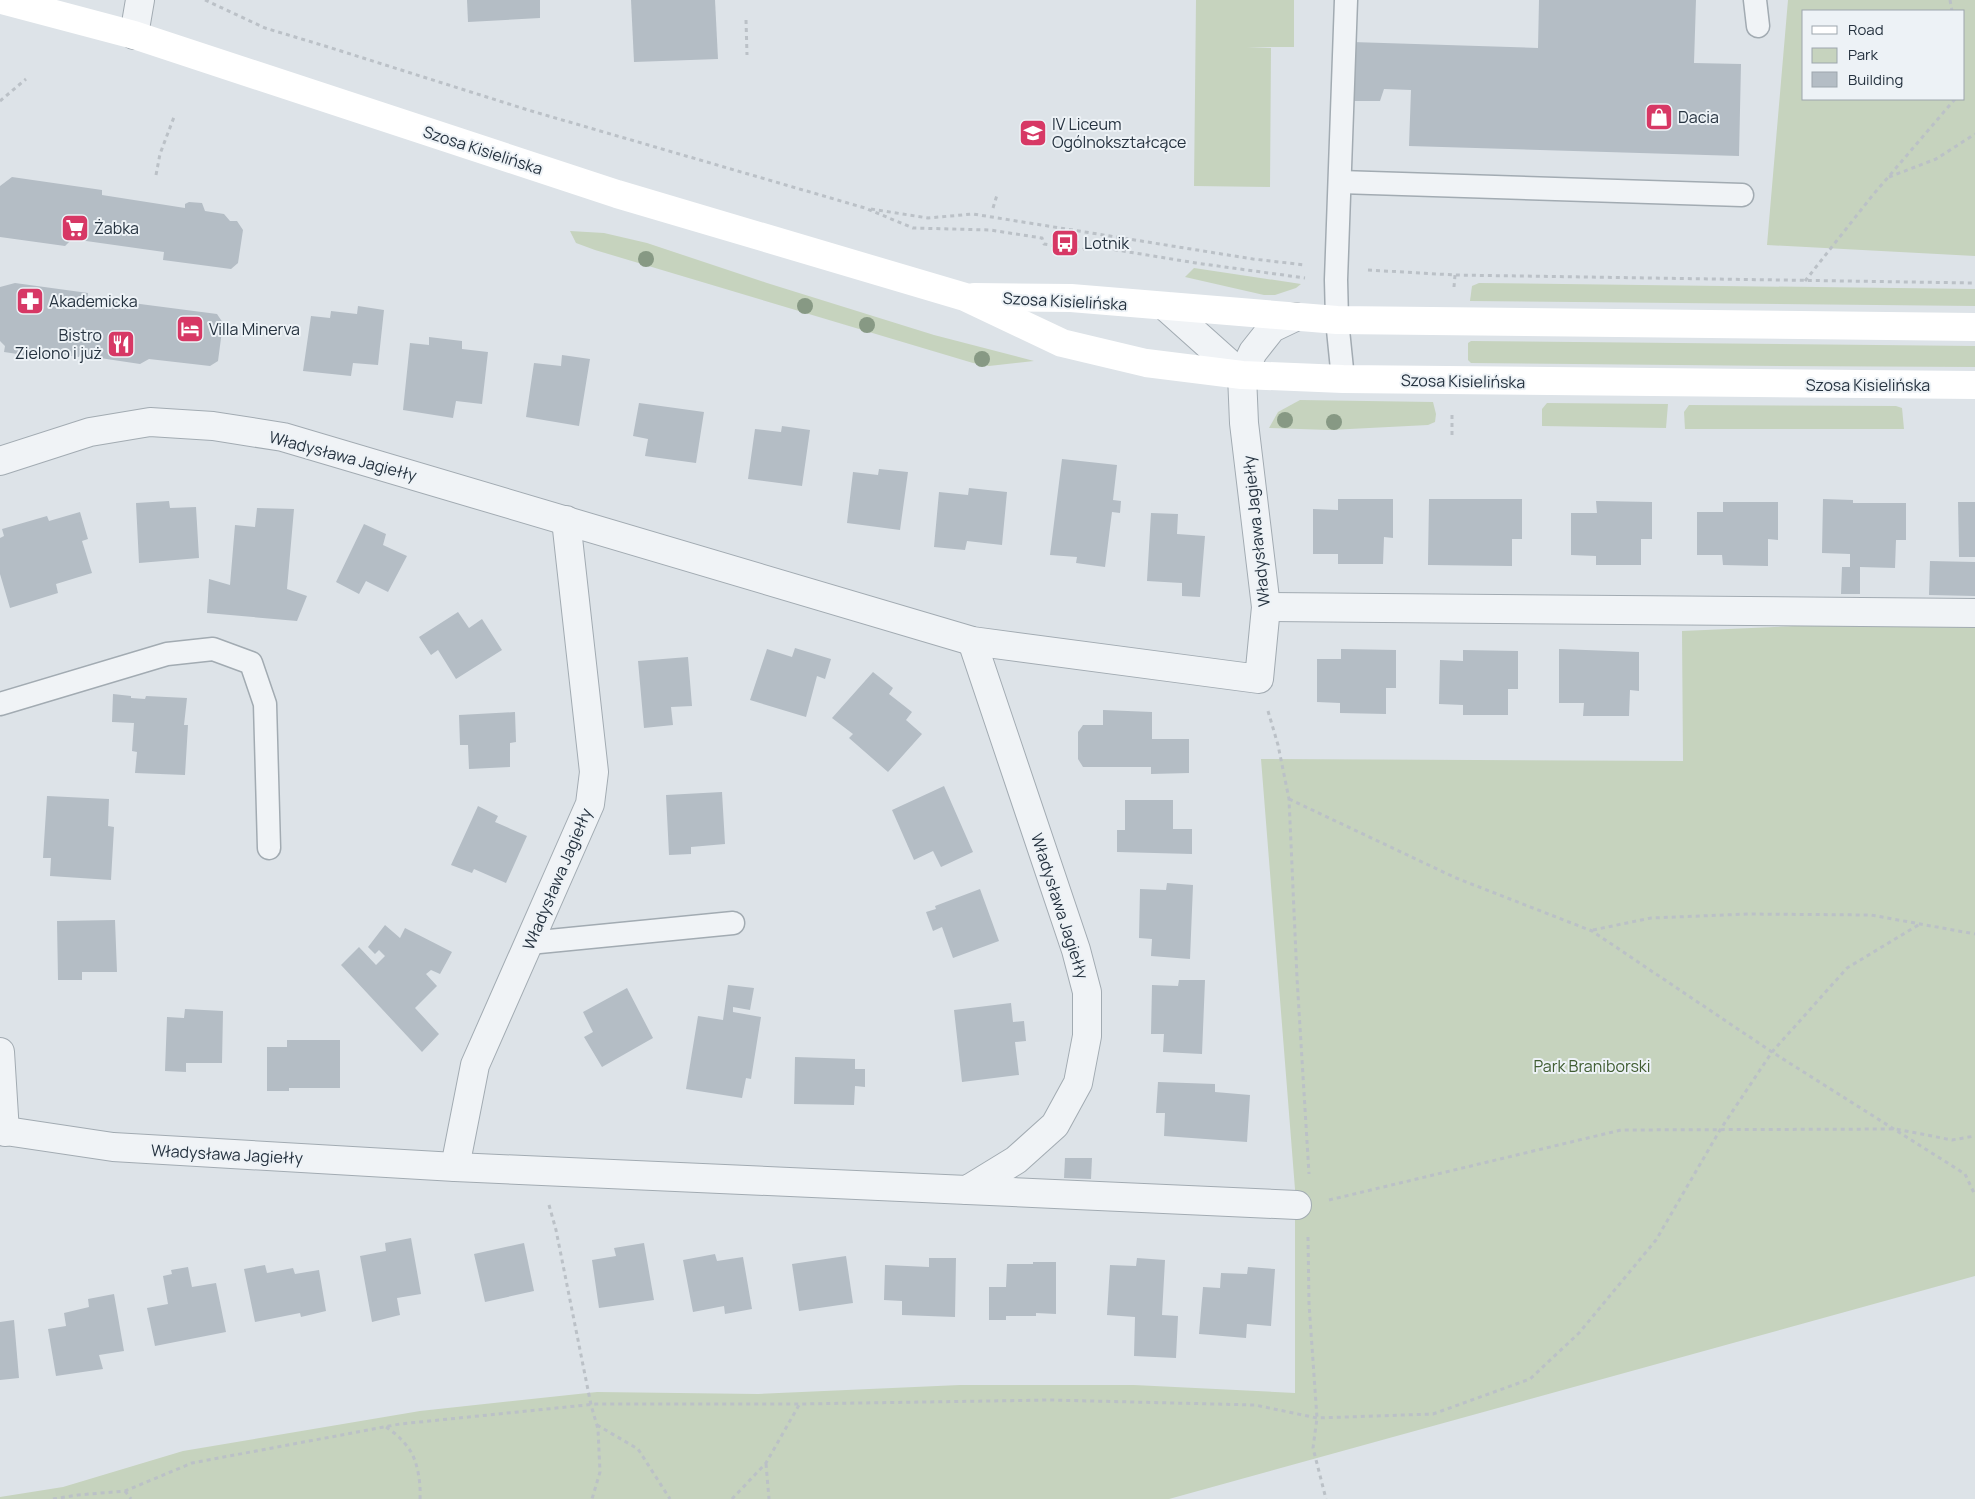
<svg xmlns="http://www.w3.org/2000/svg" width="1975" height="1499" font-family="Manrope,sans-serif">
	<rect width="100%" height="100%" fill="#dde3e8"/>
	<g fill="#c6d3be" fill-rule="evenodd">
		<polygon points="1196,0 1294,0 1294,47 1247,47 1271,48 1270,187 1194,186"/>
		<path d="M 1788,0 L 1975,0 L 1975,256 L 1767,245 ZM 1804,11 L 1964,11 L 1964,99 L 1804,99 Z"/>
		<polygon points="570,231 604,233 647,243 767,283 934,335 1034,361 989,366 973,363 595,250 576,243"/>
		<polygon points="1194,268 1301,284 1296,288 1275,295 1264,295 1185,277"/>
		<polygon points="1479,283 1975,289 1975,306 1470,301 1472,286"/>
		<polygon points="1471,341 1975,346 1975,367 1780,366 1471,363 1468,360 1468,343"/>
		<polygon points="1300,400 1433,402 1436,414 1435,422 1428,425 1330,430 1269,428 1278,412"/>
		<polygon points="1547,403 1668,404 1666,428 1542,426 1542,409"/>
		<polygon points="1689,405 1896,406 1902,408 1904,429 1685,429 1684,412"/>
		<polygon points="1975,618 1975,1276 1169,1499 0,1499 0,1497 63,1487 183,1451 420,1411 597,1392 758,1394 960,1385 1134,1385 1295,1393 1295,1189 1261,759 1683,761 1682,631"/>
	</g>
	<g fill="#b4bdc5">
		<polygon points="467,0 540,0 540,18 468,22"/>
		<polygon points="631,0 715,0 718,59 634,62"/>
		<polygon points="1539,0 1696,0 1694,63 1741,64 1739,156 1409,146 1411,90 1384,89 1380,101 1350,101 1352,42 1538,48"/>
		<polygon points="12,177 102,190 102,195 185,208 185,204 189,202 202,203 205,211 224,214 230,221 237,221 243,230 238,263 231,269 163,260 164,252 72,239 65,246 0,237 0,186"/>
		<polygon points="1054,237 1079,241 1078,248 1053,244"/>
		<polygon points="15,283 88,293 87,303 93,305 109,306 117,301 217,314 223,323 218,361 210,366 149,359 140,364 80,355 79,357 55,354 55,357 31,354 31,356 4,352 5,346 0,341 0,287"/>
		<polygon points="358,306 384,310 378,365 353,363 351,376 303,371 311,316 330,318 331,311 357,314"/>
		<polygon points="429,337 462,341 462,349 488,352 482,404 456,401 453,418 403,410 410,343 429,345"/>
		<polygon points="562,355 590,359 579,426 526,417 534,363 561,366"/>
		<polygon points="639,403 704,412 696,463 645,456 648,439 633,436"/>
		<polygon points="782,426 810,430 802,486 748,479 755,429 781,432"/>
		<polygon points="1062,459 1117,465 1113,500 1121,501 1120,513 1112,512 1105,567 1076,563 1077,557 1050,555"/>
		<polygon points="879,469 908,472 900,530 847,523 853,472 878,475"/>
		<polygon points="969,488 1007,492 1002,545 967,541 965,550 934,547 939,492 968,495"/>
		<polygon points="1338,499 1393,499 1393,538 1384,537 1383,564 1338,564 1338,554 1313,554 1313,509 1338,510"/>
		<polygon points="1429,499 1522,499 1522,539 1512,539 1512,566 1428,565"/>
		<polygon points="1823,499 1853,500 1853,503 1906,503 1906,540 1896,540 1895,568 1860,567 1860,594 1841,594 1842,567 1850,567 1850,554 1822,553"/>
		<polygon points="169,501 170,508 196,507 199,558 139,563 136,503"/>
		<polygon points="1596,501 1652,502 1652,539 1641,539 1641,565 1596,565 1596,556 1571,555 1571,513 1597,513"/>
		<polygon points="1723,502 1778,502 1778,540 1768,539 1768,566 1723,565 1722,555 1697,555 1697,512 1723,512"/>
		<polygon points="1958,502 1975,502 1975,557 1959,557"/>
		<polygon points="257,508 294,509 287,589 307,596 297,621 207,613 209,579 230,585 235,525 255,527"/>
		<polygon points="80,512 88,539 82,541 92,573 56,584 58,593 10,608 0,574 0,538 4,536 2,529 47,516 49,521"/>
		<polygon points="1151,513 1178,514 1177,534 1205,536 1200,597 1182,596 1182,583 1147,581"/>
		<polygon points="364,524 386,534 383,545 407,556 388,592 366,581 359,594 336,582"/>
		<polygon points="1930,561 1975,562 1975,596 1929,595"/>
		<polygon points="458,612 469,628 482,619 502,650 456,679 438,650 431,655 419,637"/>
		<polygon points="795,648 831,659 825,679 817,676 806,717 750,700 767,649 792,657"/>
		<polygon points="1341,649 1396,650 1396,688 1386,688 1386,714 1340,713 1340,703 1317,702 1317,659 1341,659"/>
		<polygon points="1559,649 1639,652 1639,691 1630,690 1629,716 1583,716 1584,703 1559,703"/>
		<polygon points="1463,650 1518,651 1518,689 1508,689 1508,715 1463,715 1463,705 1439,704 1440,660 1463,661"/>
		<polygon points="688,657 692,706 671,707 673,725 644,728 638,661"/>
		<polygon points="873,672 893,688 889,694 912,712 906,720 922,734 888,772 849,738 853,734 832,718"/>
		<polygon points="113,694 131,696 131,698 145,699 146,696 187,698 184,725 188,725 185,775 135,773 137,752 132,751 134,723 112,722"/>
		<polygon points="1103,710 1152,712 1152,739 1189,739 1189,773 1151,774 1151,767 1083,767 1078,759 1078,732 1083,725 1103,725"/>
		<polygon points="515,712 516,742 510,743 510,767 469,769 468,745 460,745 459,715"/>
		<polygon points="944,786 973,852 941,867 933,851 914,860 892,810"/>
		<polygon points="722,792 725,844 691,847 691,854 669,855 666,795"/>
		<polygon points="47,796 109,799 108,826 114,827 111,880 50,876 51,858 43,858"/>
		<polygon points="1125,800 1173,800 1173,829 1192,829 1192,854 1117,852 1117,830 1125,830"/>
		<polygon points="478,806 498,816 495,822 527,836 506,883 474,869 472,873 451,865"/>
		<polygon points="1167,883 1193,885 1190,959 1151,956 1152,939 1139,938 1140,889 1166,890"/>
		<polygon points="980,889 999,941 953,958 942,927 933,931 926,912 936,909 935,906"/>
		<polygon points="115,920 117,972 82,972 82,980 58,980 57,921"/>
		<polygon points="385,925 400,938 405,928 452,952 440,974 431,970 426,974 437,986 415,1008 439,1034 422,1052 341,965 359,947 376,965 385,956 379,950 375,954 368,947"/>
		<polygon points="1179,980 1205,980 1202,1054 1163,1052 1164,1034 1151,1034 1152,985 1178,986"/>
		<polygon points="728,985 754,988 750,1010 733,1007 733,1012 761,1017 751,1079 746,1078 742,1098 686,1089 698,1016 723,1020"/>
		<polygon points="627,988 653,1038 602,1067 584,1037 593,1032 583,1012"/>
		<polygon points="1011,1003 1013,1022 1024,1021 1026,1041 1015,1042 1019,1075 962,1082 954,1010"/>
		<polygon points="185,1009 223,1011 222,1063 186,1063 186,1072 165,1071 167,1017 184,1018"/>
		<polygon points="287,1040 340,1040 340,1088 289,1088 289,1091 267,1091 267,1047 287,1047"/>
		<polygon points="795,1057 855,1059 855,1069 865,1069 865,1087 855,1086 854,1105 794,1104"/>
		<polygon points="1158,1082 1215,1084 1215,1092 1250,1095 1247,1142 1164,1136 1165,1113 1156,1113"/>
		<polygon points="1065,1158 1092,1158 1091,1179 1064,1178"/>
		<polygon points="411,1238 421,1294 397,1298 400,1315 372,1322 360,1256 386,1251 385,1243"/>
		<polygon points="524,1243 534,1291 485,1302 474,1254"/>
		<polygon points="644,1243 654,1300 599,1308 592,1260 616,1256 614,1248"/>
		<polygon points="715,1254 717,1261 743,1257 752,1309 725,1314 724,1306 693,1312 683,1260"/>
		<polygon points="846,1256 853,1303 799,1311 792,1264"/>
		<polygon points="929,1258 956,1258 955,1317 902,1315 902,1301 884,1300 885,1265 929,1267"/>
		<polygon points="1137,1258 1165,1260 1162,1315 1178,1316 1176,1358 1134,1356 1135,1317 1107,1315 1110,1265 1136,1266"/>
		<polygon points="1033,1262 1056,1262 1056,1314 1036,1313 1036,1316 1006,1316 1006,1320 989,1320 989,1287 1006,1287 1007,1264 1033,1264"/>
		<polygon points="265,1265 267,1273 293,1268 295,1274 319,1270 326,1311 301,1317 300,1313 255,1322 244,1269"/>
		<polygon points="188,1267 192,1287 216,1283 226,1332 155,1346 147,1308 168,1304 163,1276 172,1274 171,1270"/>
		<polygon points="1248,1267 1275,1269 1271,1326 1247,1324 1246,1338 1199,1334 1203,1287 1220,1288 1221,1273 1247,1274"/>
		<polygon points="114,1294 124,1351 99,1355 103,1369 56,1376 48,1329 66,1326 64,1313 89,1307 88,1299"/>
		<polygon points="14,1320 19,1378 0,1380 0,1322"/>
	</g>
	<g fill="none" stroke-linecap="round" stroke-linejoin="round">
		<g stroke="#a2abb2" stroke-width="25">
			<g id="lane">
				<polyline points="1755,0 1758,26"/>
				<polyline points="1340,182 1742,195"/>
				<polyline points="1343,379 1337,320 1336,280 1346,0"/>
				<polyline points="0,704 167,654 213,649 251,663 265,704 269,848"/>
				<polyline points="529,943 733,923"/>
			</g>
		</g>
		<g stroke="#a2abb2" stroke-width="30">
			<g id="street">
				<polyline points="134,35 140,0"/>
				<polyline points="1242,375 1253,352 1272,328 1295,317"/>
				<polyline points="0,461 90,432 150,422 213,426 283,437 972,641 1259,679 1266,607 1244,423 1242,375 1166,307"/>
				<polyline points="1266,607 1975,613"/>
				<polyline points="0,1052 5,1132"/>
				<polyline points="0,1130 113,1147 455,1167 967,1190 1016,1160 1055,1125 1078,1083 1087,1036 1087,992 1076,950 972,641"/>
				<polyline points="455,1167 475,1065 590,804 594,772 566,520"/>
				<polyline points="967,1190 1297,1205"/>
			</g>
		</g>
		<g stroke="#bbc1c7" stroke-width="3" stroke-dasharray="4 4" stroke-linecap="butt">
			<polyline points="205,0 265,28 325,46 528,110 865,208 913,228 990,230 1042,238 1044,244 1081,250 1092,246 1196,263 1305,278"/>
			<polyline points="1950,0 1952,11"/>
			<polyline points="746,20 747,55"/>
			<polyline points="0,101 26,79"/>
			<polyline points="156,175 160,154 174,117"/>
			<polyline points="1889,177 1936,159 1975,134"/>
			<polyline points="993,208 997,195"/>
			<polyline points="871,209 928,218 973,214 1253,259 1305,265"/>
			<polyline points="1368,270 1455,275 1975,283"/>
			<polyline points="1805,281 1872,196 1955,99"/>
			<polyline points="1454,287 1455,275"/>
			<polyline points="1452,415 1452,435"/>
			<polyline points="1268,711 1278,745 1289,799 1297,978 1309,1174"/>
			<polyline points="1289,799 1456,878 1592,931 1772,1052 1965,1174 1975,1195"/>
			<polyline points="1593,930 1651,918 1748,914 1871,915 1975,934"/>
			<polyline points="1329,1200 1621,1130 1896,1129 1952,1140 1975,1136"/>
			<polyline points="549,1205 556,1230 591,1405 598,1429 600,1472 592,1499"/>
			<polyline points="1308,1237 1309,1304 1317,1418 1313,1448 1326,1499"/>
			<polyline points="597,1425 638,1449 670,1499"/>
			<path d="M 386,1427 C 395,1433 403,1440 409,1449 C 418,1461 421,1485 420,1499"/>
			<polyline points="766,1464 769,1499"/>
			<polyline points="125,1491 131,1499"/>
			<polyline points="53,1499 78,1495 125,1491 192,1463 400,1424 596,1404 799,1404 1050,1400 1255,1405 1317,1418 1433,1414 1530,1379 1579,1333 1656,1240 1720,1130 1772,1052 1847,968 1920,924"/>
			<polyline points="732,1499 766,1463 799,1405"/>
		</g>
		<use href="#lane" stroke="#f0f3f6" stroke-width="22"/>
		<use href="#street" stroke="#f0f3f6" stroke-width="28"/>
		<g stroke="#fff" stroke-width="28">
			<polyline points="2,0 134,35 617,194 965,297 1062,343 1146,363 1242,375 1343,379 1975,385"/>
			<polyline points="974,297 1071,298 1337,320 1975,327"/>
		</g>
	</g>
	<g fill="#879984">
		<circle cx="646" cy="259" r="8"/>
		<circle cx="805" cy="306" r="8"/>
		<circle cx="867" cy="325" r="8"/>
		<circle cx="982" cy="359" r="8"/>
		<circle cx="1285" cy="420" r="8"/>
		<circle cx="1334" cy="422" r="8"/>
	</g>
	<defs>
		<g id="shop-square" transform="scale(1.4375)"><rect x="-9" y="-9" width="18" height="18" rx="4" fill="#d73865" stroke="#edf2f6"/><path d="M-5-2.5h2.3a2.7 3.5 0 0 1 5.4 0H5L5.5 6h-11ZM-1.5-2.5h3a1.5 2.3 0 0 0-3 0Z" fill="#fff"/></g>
		<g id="school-square" transform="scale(1.4375)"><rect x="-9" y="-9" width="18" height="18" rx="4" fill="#d73865" stroke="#edf2f6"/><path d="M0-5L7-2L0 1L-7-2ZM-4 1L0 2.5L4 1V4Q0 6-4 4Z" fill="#fff"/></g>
		<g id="supermarket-square" transform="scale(1.4375)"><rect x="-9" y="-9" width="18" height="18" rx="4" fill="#d73865" stroke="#edf2f6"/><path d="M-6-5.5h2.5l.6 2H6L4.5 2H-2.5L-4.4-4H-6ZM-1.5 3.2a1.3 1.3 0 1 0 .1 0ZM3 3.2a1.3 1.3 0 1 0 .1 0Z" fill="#fff"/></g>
		<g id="bus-square" transform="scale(1.4375)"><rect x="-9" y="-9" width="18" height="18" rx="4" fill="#d73865" stroke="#edf2f6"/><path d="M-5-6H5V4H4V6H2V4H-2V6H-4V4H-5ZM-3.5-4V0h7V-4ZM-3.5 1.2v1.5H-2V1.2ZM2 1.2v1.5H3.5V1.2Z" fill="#fff"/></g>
		<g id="pharmacy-square" transform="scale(1.4375)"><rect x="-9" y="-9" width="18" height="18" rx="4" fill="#d73865" stroke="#edf2f6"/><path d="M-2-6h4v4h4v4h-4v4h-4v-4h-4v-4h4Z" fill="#fff"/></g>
		<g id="hotel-square" transform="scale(1.4375)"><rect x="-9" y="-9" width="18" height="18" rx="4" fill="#d73865" stroke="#edf2f6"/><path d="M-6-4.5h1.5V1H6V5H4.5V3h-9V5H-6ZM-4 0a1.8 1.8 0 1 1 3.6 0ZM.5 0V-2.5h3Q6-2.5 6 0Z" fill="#fff"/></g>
		<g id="restaurant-square" transform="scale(1.4375)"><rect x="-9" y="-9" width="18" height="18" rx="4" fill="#d73865" stroke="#edf2f6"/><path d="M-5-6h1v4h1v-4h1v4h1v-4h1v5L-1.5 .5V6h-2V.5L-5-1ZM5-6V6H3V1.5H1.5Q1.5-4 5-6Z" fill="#fff"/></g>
	</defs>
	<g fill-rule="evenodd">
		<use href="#shop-square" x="1659" y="117"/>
		<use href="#school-square" x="1033" y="133"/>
		<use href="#supermarket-square" x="75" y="228"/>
		<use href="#bus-square" x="1065" y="243"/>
		<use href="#pharmacy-square" x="30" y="301"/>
		<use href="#hotel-square" x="190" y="329"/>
		<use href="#restaurant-square" x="121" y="344"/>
	</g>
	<g text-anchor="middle" stroke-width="4" stroke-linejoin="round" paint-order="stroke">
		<g font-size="16" fill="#263340" stroke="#edf2f6" text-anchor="start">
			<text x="1678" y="123">Dacia</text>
			<text x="1052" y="130">IV Liceum<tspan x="1052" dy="18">Ogólnokształcące</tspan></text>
			<text x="94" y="234">Żabka</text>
			<text x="1084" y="249">Lotnik</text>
			<text x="49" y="307">Akademicka</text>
			<text x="209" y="335">Villa Minerva</text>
			<text x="102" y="341" text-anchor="end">Bistro<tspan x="102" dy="18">Zielono i już</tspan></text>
		</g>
		<g font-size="16" fill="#263340" stroke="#edf2f6">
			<text transform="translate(483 150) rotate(18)" y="6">Szosa Kisielińska</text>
			<text transform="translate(1065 301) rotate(3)" y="6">Szosa Kisielińska</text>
			<text transform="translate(1463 381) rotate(1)" y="6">Szosa Kisielińska</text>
			<text x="1868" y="391">Szosa Kisielińska</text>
			<text transform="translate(343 456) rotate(15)" y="6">Władysława Jagiełły</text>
			<text transform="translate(1256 531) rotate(-96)" y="6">Władysława Jagiełły</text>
			<text transform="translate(557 879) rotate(-67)" y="6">Władysława Jagiełły</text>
			<text transform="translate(1060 906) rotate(72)" y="6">Władysława Jagiełły</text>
			<text transform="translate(227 1154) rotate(3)" y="6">Władysława Jagiełły</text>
		</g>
		<g font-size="16" fill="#405d32" stroke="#edf2f6">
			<text x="1592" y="1072">Park Braniborski</text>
		</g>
	</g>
	<rect x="1802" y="10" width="162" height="90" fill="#edf2f6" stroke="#9da6ad"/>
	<rect x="1812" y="26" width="25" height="8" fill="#ffffff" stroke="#9da6ad"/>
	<text x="1848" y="35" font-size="15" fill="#263340">Road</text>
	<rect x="1812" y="48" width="25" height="15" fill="#c6d3be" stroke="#9da6ad"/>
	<text x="1848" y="60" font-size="15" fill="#263340">Park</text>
	<rect x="1812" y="72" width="25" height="15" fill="#b4bdc5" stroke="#9da6ad"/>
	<text x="1848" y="85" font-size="15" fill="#263340">Building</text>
</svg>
